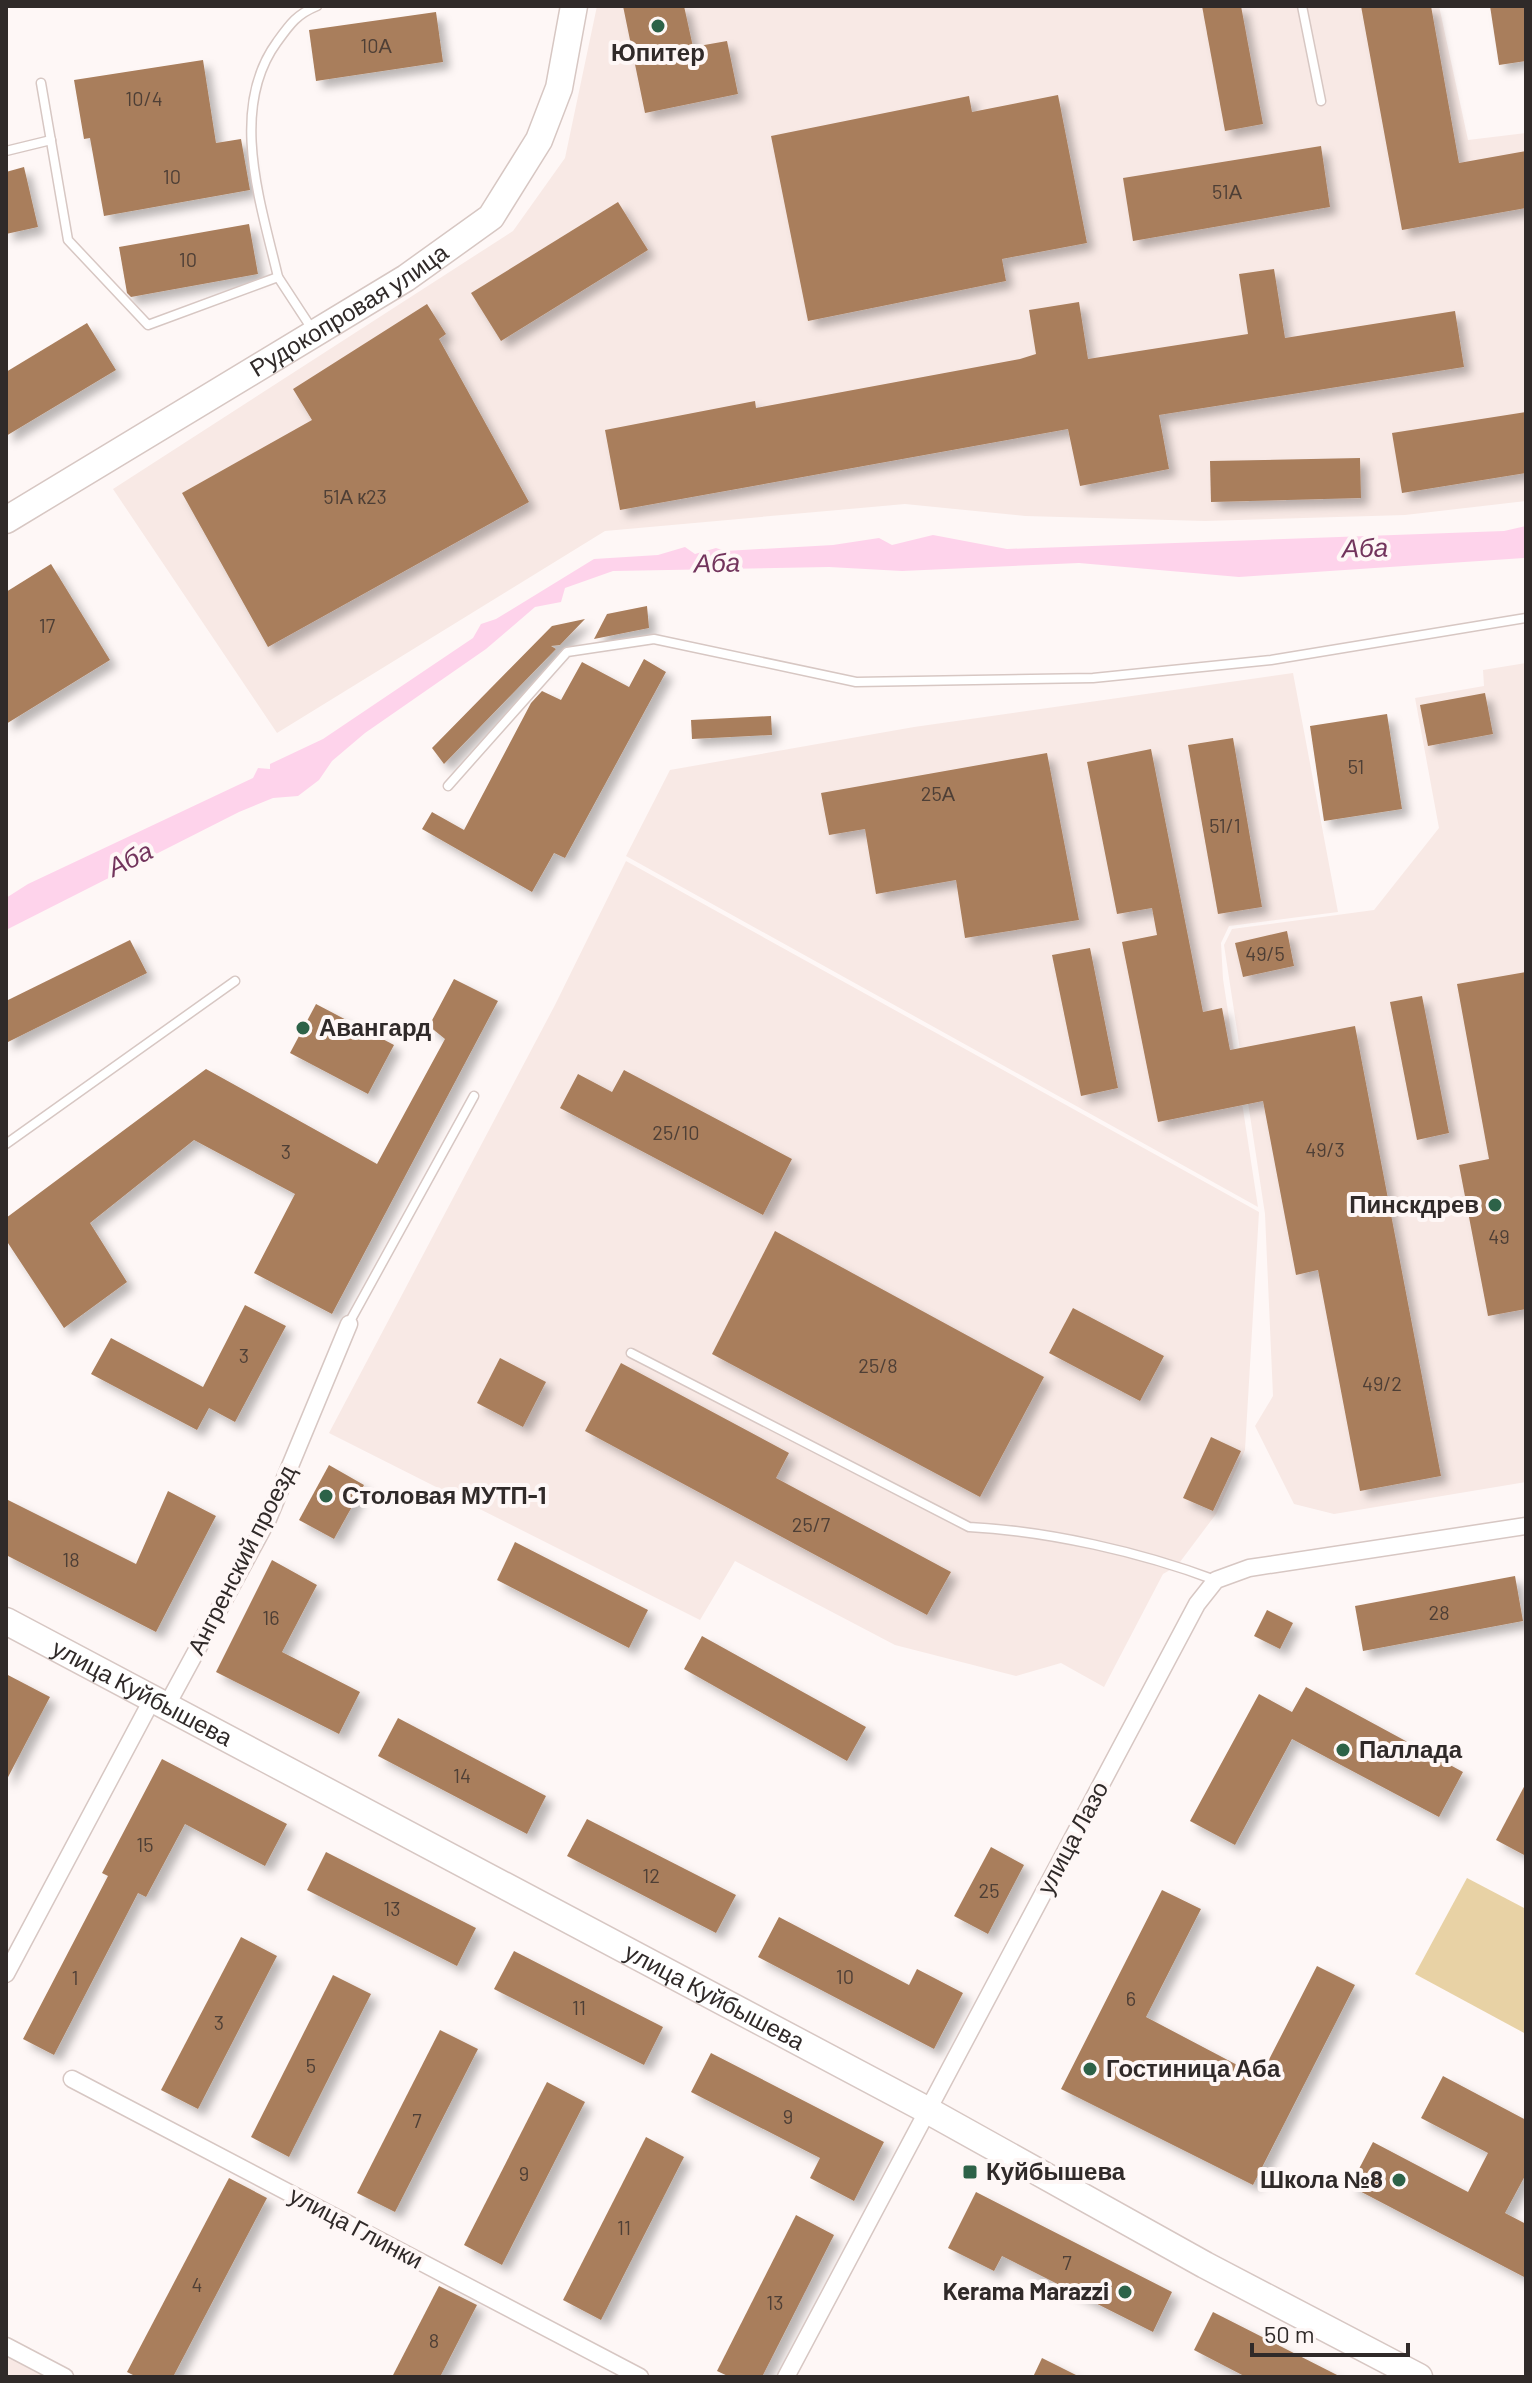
<svg xmlns="http://www.w3.org/2000/svg" width="1532" height="2383" font-family="Barlow,sans-serif">
	<defs>
		<filter id="shadow"><feDropShadow dx="7" dy="7" stdDeviation="4" flood-color="#0004"/></filter>
	</defs>
	<rect width="100%" height="100%" fill="#fef7f6"/>
	<g fill="#f8e9e5">
		<polygon points="597,6 1439,6 1468,140 1526,133 1526,501 1405,515 1205,521 1025,516 905,504 605,531 277,733 113,489 513,231 565,158"/>
		<polygon points="1526,663 1526,1482 1334,1514 1294,1504 1255,1426 1273,1396 1265,1214 1224,945 1232,929 1374,910 1439,828 1415,698 1484,686 1483,670"/>
		<polygon points="1293,673 1338,912 1229,926 1221,943 1223,979 1258,1207 626,856 670,770 914,727"/>
		<polygon points="626,861 1259,1212 1245,1450 1216,1514 1177,1566 1163,1574 1104,1687 1061,1663 1016,1676 895,1645 735,1561 700,1620 329,1433 555,1005"/>
		<polygon points="6,2354 51,2377 6,2377"/>
	</g>
	<polygon fill="#e8d2a5" points="1467,1878 1526,1909 1526,2034 1415,1974"/>
	<polygon fill="#fed3eb" points="1526,526 1524,558 1239,577 1079,563 902,571 829,567 613,571 565,588 561,602 535,607 486,649 365,733 332,761 319,780 298,796 273,798 239,812 6,930 6,898 28,884 253,778 258,768 270,769 270,764 323,739 473,638 481,624 496,619 594,559 658,555 685,547 695,554 716,548 725,551 833,545 879,538 892,545 933,535 1007,549 1504,531"/>
	<g fill="#a97e5c" filter="url(#shadow)">
		<polygon points="623,6 684,6 693,47 727,41 738,94 645,113"/>
		<polygon points="1202,6 1241,6 1263,124 1225,131"/>
		<polygon points="1361,6 1431,6 1459,163 1526,151 1526,208 1402,230"/>
		<polygon points="1490,6 1526,6 1526,61 1499,65"/>
		<polygon points="436,12 443,62 316,81 309,30"/>
		<polygon points="203,60 216,143 241,139 250,190 104,216 90,138 84,139 74,80"/>
		<polygon points="1058,95 1087,243 1002,259 1006,281 808,321 771,136 969,96 972,112"/>
		<polygon points="1321,146 1330,207 1133,241 1123,178"/>
		<polygon points="24,167 38,227 6,234 6,172"/>
		<polygon points="618,202 648,250 501,341 471,293"/>
		<polygon points="249,224 258,274 131,297 127,293 119,247"/>
		<polygon points="1274,269 1285,338 1455,311 1464,367 1159,415 1169,469 1080,486 1068,429 620,510 605,430 755,401 756,408 1020,359 1036,354 1029,310 1079,302 1088,359 1248,334 1239,274"/>
		<polygon points="427,304 446,334 439,339 529,502 268,647 182,493 312,420 293,389"/>
		<polygon points="87,323 116,370 6,436 6,372"/>
		<polygon points="1526,412 1526,473 1402,493 1392,433"/>
		<polygon points="1360,458 1361,498 1211,502 1210,461"/>
		<polygon points="51,564 110,660 6,724 6,592"/>
		<polygon points="647,606 649,628 594,639 607,614"/>
		<polygon points="585,619 560,645 551,646 556,649 444,764 432,748 552,626"/>
		<polygon points="644,659 666,672 565,858 554,853 532,892 422,829 432,812 464,830 531,703 542,691 561,700 582,662 629,687"/>
		<polygon points="1485,693 1493,734 1428,746 1420,705"/>
		<polygon points="1387,714 1402,809 1324,821 1310,726"/>
		<polygon points="771,716 772,735 692,739 691,720"/>
		<polygon points="1233,738 1262,907 1218,914 1188,745"/>
		<polygon points="1151,749 1203,1012 1222,1008 1230,1050 1355,1026 1441,1476 1360,1491 1318,1270 1296,1275 1263,1101 1158,1122 1122,942 1157,935 1152,908 1117,914 1087,762"/>
		<polygon points="1047,753 1079,920 965,938 956,880 876,894 865,829 829,835 821,793"/>
		<polygon points="1287,931 1294,966 1243,977 1235,943"/>
		<polygon points="130,940 147,973 6,1043 6,1001"/>
		<polygon points="1090,948 1118,1088 1081,1096 1052,955"/>
		<polygon points="1526,972 1526,1309 1488,1316 1459,1165 1489,1159 1457,984"/>
		<polygon points="454,979 498,1001 332,1314 254,1273 295,1194 194,1140 90,1223 127,1282 64,1328 6,1240 6,1218 206,1069 377,1164 445,1039 429,1026"/>
		<polygon points="1422,996 1449,1133 1417,1140 1390,1002"/>
		<polygon points="316,1004 394,1045 368,1094 290,1053"/>
		<polygon points="624,1070 792,1159 763,1215 560,1108 578,1074 612,1092"/>
		<polygon points="775,1231 1044,1377 980,1497 712,1354"/>
		<polygon points="245,1305 286,1326 235,1422 209,1408 197,1430 91,1374 111,1338 203,1387"/>
		<polygon points="1073,1308 1164,1356 1140,1401 1049,1353"/>
		<polygon points="500,1358 546,1382 523,1427 477,1403"/>
		<polygon points="621,1363 789,1453 776,1478 951,1572 927,1615 585,1431"/>
		<polygon points="1211,1437 1241,1451 1213,1511 1183,1498"/>
		<polygon points="329,1465 364,1485 334,1539 299,1520"/>
		<polygon points="168,1491 216,1516 156,1632 6,1555 6,1499 136,1564"/>
		<polygon points="515,1542 648,1610 629,1648 497,1580"/>
		<polygon points="272,1560 317,1585 282,1652 360,1692 339,1734 216,1672"/>
		<polygon points="1515,1576 1523,1621 1363,1651 1355,1606"/>
		<polygon points="1267,1610 1293,1623 1280,1649 1254,1636"/>
		<polygon points="702,1636 866,1727 847,1761 684,1669"/>
		<polygon points="6,1674 50,1697 6,1781"/>
		<polygon points="1306,1687 1463,1772 1439,1817 1292,1739 1235,1845 1190,1821 1259,1694 1292,1712"/>
		<polygon points="398,1718 546,1796 527,1834 378,1756"/>
		<polygon points="162,1759 287,1824 265,1866 185,1824 146,1897 138,1893 54,2055 23,2039 108,1876 102,1873"/>
		<polygon points="1526,1783 1526,1856 1496,1840"/>
		<polygon points="587,1819 736,1895 716,1933 567,1856"/>
		<polygon points="991,1847 1024,1865 988,1934 954,1916"/>
		<polygon points="326,1852 476,1928 457,1966 307,1890"/>
		<polygon points="1162,1890 1201,1909 1146,2017 1260,2077 1317,1966 1355,1985 1253,2185 1061,2089"/>
		<polygon points="779,1917 909,1985 917,1969 963,1993 934,2049 758,1957"/>
		<polygon points="241,1937 277,1956 198,2109 161,2090"/>
		<polygon points="514,1951 663,2027 644,2065 494,1989"/>
		<polygon points="333,1975 371,1994 289,2157 251,2137"/>
		<polygon points="440,2030 478,2049 395,2212 357,2193"/>
		<polygon points="711,2053 884,2142 854,2201 810,2178 820,2158 691,2092"/>
		<polygon points="1443,2076 1526,2120 1526,2174 1505,2213 1526,2224 1526,2278 1350,2186 1373,2142 1468,2192 1488,2153 1421,2118"/>
		<polygon points="547,2082 585,2102 502,2265 464,2245"/>
		<polygon points="646,2137 684,2157 601,2320 563,2300"/>
		<polygon points="229,2178 267,2198 173,2377 137,2377 127,2372"/>
		<polygon points="976,2192 1172,2292 1153,2332 1002,2256 994,2271 948,2248"/>
		<polygon points="796,2215 834,2235 762,2377 730,2377 717,2371"/>
		<polygon points="439,2286 477,2305 440,2377 392,2377"/>
		<polygon points="1213,2312 1341,2377 1246,2377 1194,2350"/>
		<polygon points="1042,2358 1080,2377 1033,2377"/>
	</g>
	<g fill="none" stroke-linecap="round" stroke-linejoin="round">
		<g stroke="#d7c7c3" stroke-width="11">
			<g id="service">
				<polyline points="1302,6 1321,101"/>
				<polyline points="41,83 68,240 148,325 278,277 312,329"/>
				<polyline points="6,151 51,140"/>
				<path d="M 278,277 C 261,204 228,109 277,42 C 290,24 297,14 317,6"/>
				<polyline points="448,786 567,652 654,639 856,682 1093,678 1271,660 1526,618"/>
				<polyline points="6,1144 235,981"/>
				<polyline points="349,1323 474,1096"/>
				<path d="M 631,1353 L 969,1527 C 1048,1531 1141,1552 1215,1580"/>
			</g>
		</g>
		<g stroke="#d7c7c3" stroke-width="19">
			<g id="minor">
				<polyline points="167,1705 268,1519 349,1324"/>
				<polyline points="6,1974 153,1698"/>
				<polyline points="72,2079 640,2377"/>
				<polyline points="6,2346 65,2377"/>
				<polyline points="786,2377 1197,1604 1216,1580 1249,1568 1526,1526"/>
			</g>
		</g>
		<g stroke="#d7c7c3" stroke-width="29">
			<g id="primary">
				<path id="s1" d="M 6,520 L 406,278 L 491,217 L 539,140 L 559,88 L 574,6"/>
				<path id="s2" d="M 6,1621 L 927,2110 L 1205,2265 L 1419,2377"/>
			</g>
		</g>
		<use href="#service" stroke="#fff" stroke-width="8"/>
		<use href="#minor" stroke="#fff" stroke-width="16"/>
		<use href="#primary" stroke="#fff" stroke-width="26"/>
	</g>
	<g fill="#2d6248" stroke="#fef7f6" stroke-width="3">
		<circle cx="658" cy="26" r="8"/>
		<circle cx="303" cy="1028" r="8"/>
		<circle cx="1495" cy="1205" r="8"/>
		<circle cx="326" cy="1496" r="8"/>
		<circle cx="1343" cy="1750" r="8"/>
		<circle cx="1090" cy="2069" r="8"/>
		<rect x="962" y="2164" width="16" height="16" rx="4"/>
		<circle cx="1399" cy="2180" r="8"/>
		<circle cx="1125" cy="2292" r="8"/>
	</g>
	<g text-anchor="middle" stroke-width="8" stroke-linejoin="round" paint-order="stroke">
		<g font-size="20" fill="#4e3f36">
			<text x="376" y="53">10А</text>
			<text x="144" y="106">10/4</text>
			<text x="172" y="184">10</text>
			<text x="1227" y="199">51А</text>
			<text x="188" y="267">10</text>
			<text x="355" y="504">51А к23</text>
			<text x="47" y="633">17</text>
			<text x="1356" y="774">51</text>
			<text x="938" y="801">25А</text>
			<text x="1225" y="833">51/1</text>
			<text x="1265" y="961">49/5</text>
			<text x="676" y="1140">25/10</text>
			<text x="1325" y="1157">49/3</text>
			<text x="286" y="1159">3</text>
			<text x="1499" y="1244">49</text>
			<text x="244" y="1363">3</text>
			<text x="878" y="1373">25/8</text>
			<text x="1382" y="1391">49/2</text>
			<text x="811" y="1532">25/7</text>
			<text x="71" y="1567">18</text>
			<text x="1439" y="1620">28</text>
			<text x="271" y="1625">16</text>
			<text x="462" y="1783">14</text>
			<text x="145" y="1852">15</text>
			<text x="651" y="1883">12</text>
			<text x="989" y="1898">25</text>
			<text x="392" y="1916">13</text>
			<text x="845" y="1984">10</text>
			<text x="75" y="1985">1</text>
			<text x="1131" y="2006">6</text>
			<text x="579" y="2015">11</text>
			<text x="219" y="2030">3</text>
			<text x="311" y="2073">5</text>
			<text x="788" y="2124">9</text>
			<text x="417" y="2128">7</text>
			<text x="524" y="2181">9</text>
			<text x="624" y="2235">11</text>
			<text x="1067" y="2270">7</text>
			<text x="197" y="2292">4</text>
			<text x="775" y="2310">13</text>
			<text x="434" y="2348">8</text>
		</g>
		<g font-size="24" font-weight="bold" fill="#302a29" stroke="#fef7f6" text-anchor="start">
			<text x="658" y="61" text-anchor="middle">Юпитер</text>
			<text x="319" y="1036">Авангард</text>
			<text x="1479" y="1213" text-anchor="end">Пинскдрев</text>
			<text x="342" y="1504">Столовая МУТП-1</text>
			<text x="1359" y="1758">Паллада</text>
			<text x="1106" y="2077">Гостиница Аба</text>
			<text x="986" y="2180">Куйбышева</text>
			<text x="1383" y="2188" text-anchor="end">Школа №8</text>
			<text x="1109" y="2300" text-anchor="end">Kerama Marazzi</text>
		</g>
		<g font-size="24" fill="#302a29" stroke="#fef7f6">
			<text dy="8" stroke="none"><textPath href="#s1" startOffset="402">Рудокопровая улица</textPath></text>
			<text transform="translate(242 1560) rotate(-63)" y="8">Ангренский проезд</text>
			<text dy="8" stroke="none"><textPath href="#s2" startOffset="154">улица Куйбышева</textPath></text>
			<text transform="translate(1073 1838) rotate(-62)" y="8">улица Лазо</text>
			<text dy="8" stroke="none"><textPath href="#s2" startOffset="802">улица Куйбышева</textPath></text>
			<text transform="translate(356 2228) rotate(28)" y="8">улица Глинки</text>
		</g>
		<g font-size="26" font-style="italic" fill="#72345c" stroke="#fef7f6">
			<text transform="translate(1365 548) rotate(-1)" y="9">Аба</text>
			<text transform="translate(717 563) rotate(-1)" y="9">Аба</text>
			<text transform="translate(130 859) rotate(-26)" y="9">Аба</text>
		</g>
	</g>
	<rect width="1532" height="2383" fill="none" stroke="#302a29" stroke-width="16"/>
	<path d="M1252 2343v12h156v-12" fill="none" stroke="#302a29" stroke-width="4"/>
	<text x="1264" y="2343" font-size="24" fill="#302a29" stroke="#fef7f6" stroke-width="6" paint-order="stroke">50 m</text>
</svg>
